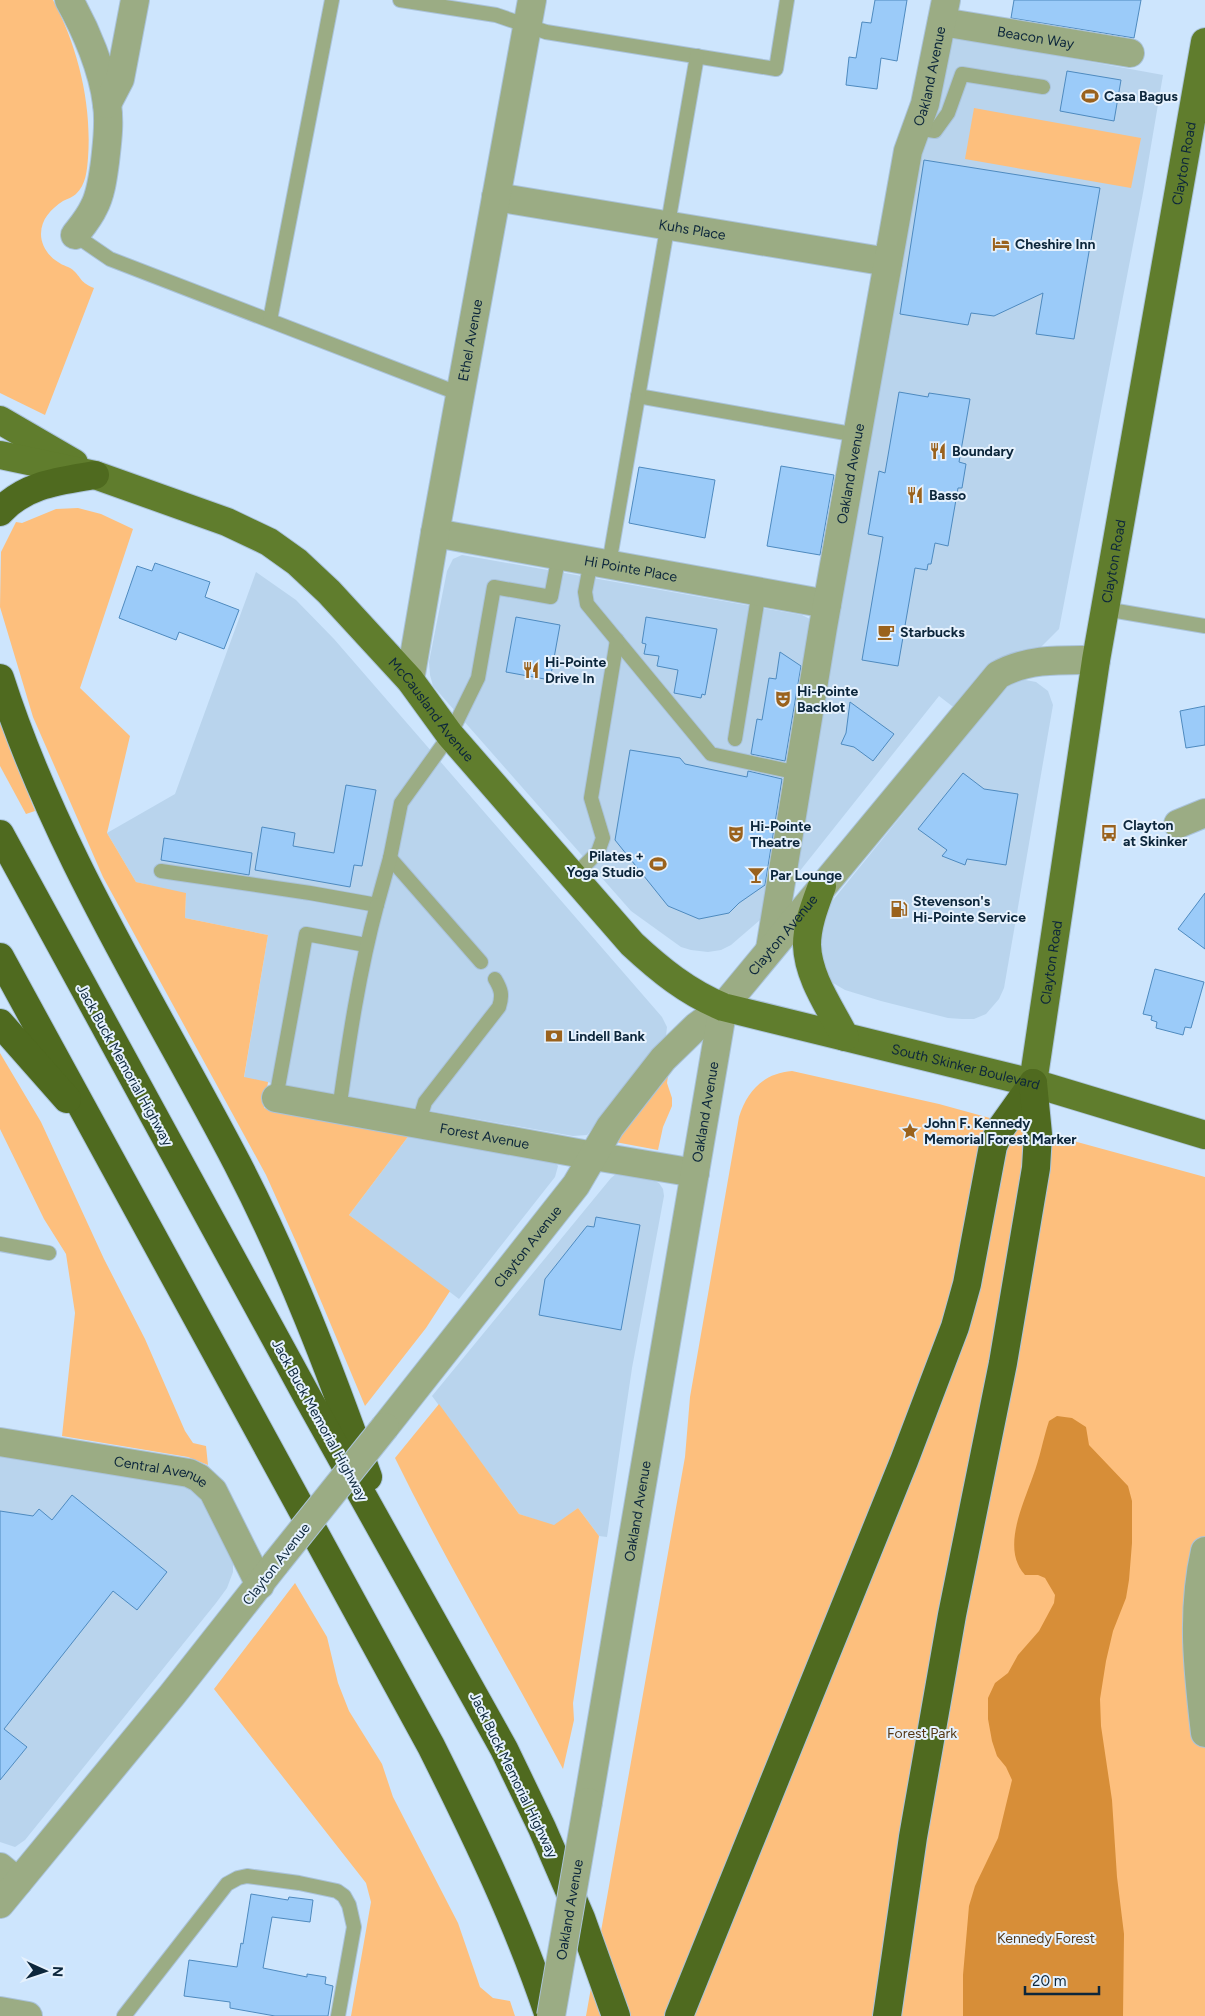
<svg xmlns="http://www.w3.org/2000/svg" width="1205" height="2016" font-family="Figtree,sans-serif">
	<rect width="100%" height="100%" fill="#cde5fd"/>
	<g fill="#b9d4ed">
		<polygon points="948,36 1163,75 1143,193 1059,629 1039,649 961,706 952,706 939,696 799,872 794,872 918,142 931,135"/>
		<polygon points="462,555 802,615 812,620 766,910 760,920 731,945 721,950 708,952 691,950 681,947 631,911 433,686 430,675 429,662 447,571 453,559"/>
		<polygon points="256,572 296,600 334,639 662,1017 667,1027 666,1036 662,1043 587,1135 573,1136 244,1078 268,935 185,918 186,894 136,882 107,833 175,794"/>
		<polygon points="1020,679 1036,682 1048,691 1053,705 1004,988 999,999 986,1014 974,1019 962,1019 948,1018 881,1001 845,990 833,983 827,977 817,950 825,910 1008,684"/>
		<polygon points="410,1134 554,1161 558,1166 555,1177 459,1299 349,1215"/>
		<polygon points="616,1174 653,1180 659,1183 663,1189 664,1196 632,1368 607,1537 599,1536 578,1508 554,1526 519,1514 432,1396 611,1178"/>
		<polygon points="0,1453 185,1486 194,1491 205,1506 233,1563 233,1572 227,1588 216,1603 25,1840 15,1847 0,1842"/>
	</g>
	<g fill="#fdbf7d">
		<path d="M 0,0 L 53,0 C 78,47 92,104 88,158 C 87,170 86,185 76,194 C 73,197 67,199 63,201 C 51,209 41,219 41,234 C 41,245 48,256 58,262 C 63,266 69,266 74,271 C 83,280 80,282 94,288 L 45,415 L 0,393 Z"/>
		<polygon points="974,108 1141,138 1131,188 965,159"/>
		<polygon points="78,508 101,514 133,529 80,688 130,736 107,833 136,882 186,893 185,918 268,935 244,1077 268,1082 264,1108 410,1134 349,1215 450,1291 426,1328 365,1406 297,1244 266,1175 103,877 33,717 0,607 1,552 16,522 22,523 56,509"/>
		<polygon points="0,719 35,811 26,814 0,766"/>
		<polygon points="0,1053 41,1122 104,1259 145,1339 185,1431 193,1443 206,1446 208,1465 188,1457 62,1436 75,1313 66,1254 44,1219 0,1129"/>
		<path d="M 792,1071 L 939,1104 L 1205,1177 L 1205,2016 L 586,2016 L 685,1457 L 690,1397 L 739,1117 C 747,1091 764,1073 792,1071 Z"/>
		<polygon points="667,1074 668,1076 667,1083 672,1098 672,1106 663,1127 658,1150 615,1142"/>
		<path d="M 439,1404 L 519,1514 L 554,1525 L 578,1508 L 599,1536 L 573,1703 L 574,1720 L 563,1769 C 508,1665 447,1564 395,1458 Z"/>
		<polygon points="295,1583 327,1637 338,1683 349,1711 382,1764 393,1797 458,1923 480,1987 493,1998 510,2001 515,2016 351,2016 371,1902 366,1883 214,1689"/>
	</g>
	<path fill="#d78e38" d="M 1057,1416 L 1072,1418 L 1086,1427 L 1089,1445 L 1128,1486 L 1132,1501 L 1132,1543 L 1129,1580 L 1126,1598 L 1113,1631 L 1106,1661 L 1100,1699 L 1101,1726 L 1112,1800 L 1117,1877 L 1124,1934 L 1123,2016 L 963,2016 L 963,1975 L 969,1906 L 975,1886 L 998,1838 L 1012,1780 L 1006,1767 L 997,1756 L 992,1741 L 988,1719 L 988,1698 L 995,1683 L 1008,1673 L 1018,1655 L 1039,1631 L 1054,1603 L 1055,1595 L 1045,1578 L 1038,1575 L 1025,1575 C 1001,1549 1023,1505 1033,1476 C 1040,1458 1043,1439 1049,1421 Z"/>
	<g fill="#9bcbf9" stroke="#4e8abf">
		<polygon points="875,0 907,0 897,61 881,58 877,89 846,85 849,57 856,58 862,22 871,23"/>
		<polygon points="1014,0 1141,0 1134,38 1011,18"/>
		<polygon points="1067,71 1121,80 1114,121 1060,111"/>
		<polygon points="924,160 1100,188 1074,339 1036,334 1043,293 994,316 971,313 968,325 900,314"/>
		<polygon points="899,392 928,397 929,393 970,399 959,462 966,464 962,488 958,488 948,546 935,543 931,564 928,564 927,570 915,568 898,666 862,660 883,537 868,534 879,471 885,473"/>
		<polygon points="781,466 834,475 820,555 767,546"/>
		<polygon points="639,467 715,480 705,538 629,523"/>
		<polygon points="155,563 210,582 205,597 239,610 224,649 179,632 176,640 119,618 137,566 152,571"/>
		<polygon points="516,617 560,625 550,680 506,672"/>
		<polygon points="646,617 717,629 705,695 702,694 701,698 674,693 678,670 657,666 659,656 644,654 646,644 642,643"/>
		<polygon points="780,652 801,666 785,761 751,754 757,719 762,720 769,678 776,679"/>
		<polygon points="850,702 894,734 873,761 854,747 841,744 846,733"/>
		<polygon points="1205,706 1205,745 1186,748 1180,711"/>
		<polygon points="630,750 680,758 685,764 747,777 748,771 782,779 765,885 739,903 729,913 699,919 668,906 615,840"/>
		<polygon points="963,773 984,789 1018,794 1006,865 967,859 965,865 942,856 947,850 918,829"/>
		<polygon points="346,785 376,790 362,866 354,865 350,887 255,870 262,827 295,833 293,846 334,853"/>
		<polygon points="164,838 252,853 249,875 161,860"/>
		<polygon points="1205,893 1205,949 1178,929"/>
		<polygon points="1155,969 1204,982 1191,1028 1185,1027 1183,1035 1156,1028 1157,1022 1151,1020 1152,1016 1143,1014"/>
		<polygon points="596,1217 640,1225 621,1330 539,1315 545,1279 587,1226 594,1227"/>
		<polygon points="72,1495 167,1572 137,1610 113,1591 4,1729 27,1747 0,1780 0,1511 33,1516 39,1509 52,1520"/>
		<polygon points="251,1894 288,1900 289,1897 313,1900 310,1922 272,1917 263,1968 307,1977 307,1974 326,1977 325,1984 333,1986 328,2016 275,2016 230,2008 230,2002 184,1996 189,1960 237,1967 241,1943 243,1944"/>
	</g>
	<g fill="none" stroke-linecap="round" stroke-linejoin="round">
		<g stroke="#aac3da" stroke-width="16">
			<g id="service">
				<polyline points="400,0 496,15 546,32 776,69 787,0"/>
				<polyline points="916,128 935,131 948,113 962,74 1043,87"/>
				<polyline points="75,235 110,259 460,394"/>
				<polyline points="270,320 332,0"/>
				<polyline points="638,396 857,435"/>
				<polyline points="591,561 585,592 587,604 711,754 798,773"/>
				<polyline points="609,564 697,56"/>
				<polyline points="1105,609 1205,626"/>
				<polyline points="735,739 759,591"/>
				<polyline points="390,858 481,962"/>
				<polyline points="161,871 310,893 377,905 390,858 401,803 450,735 478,678 494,587 551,597 559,555"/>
				<polyline points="573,877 598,852 603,838 591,798 617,640"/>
				<polyline points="276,1098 306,934 366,945"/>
				<path d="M 339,1110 C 349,1040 359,972 377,905"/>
				<path d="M 418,1125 L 425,1102 L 499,1007 C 503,995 501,989 495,979"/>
				<polyline points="0,1244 49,1253"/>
				<polyline points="124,2016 227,1884 238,1878 247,1876 299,1883 337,1891 344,1896 349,1905 354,1927 338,2016"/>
			</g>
		</g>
		<g stroke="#aac3da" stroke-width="30">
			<g id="minor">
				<path d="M 69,0 C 86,30 103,70 107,104 C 110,124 107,143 105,162 C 103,176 101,194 94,207 C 89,218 82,226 75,235"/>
				<path id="s1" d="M 942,22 L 1130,53"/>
				<polyline points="107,104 120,79 135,0"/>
				<path id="s2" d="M 496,197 L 888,262"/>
				<path id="s3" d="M 435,533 L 827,604"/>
				<path id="s4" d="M 410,680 L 435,533 L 532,0"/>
				<polyline points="1178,824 1205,813"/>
				<path id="s5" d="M 770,949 L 823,627 L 908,151 L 925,104 L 946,0"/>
				<path id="s6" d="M 276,1098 L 594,1156"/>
				<path id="s7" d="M 0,1442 L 189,1473 L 199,1478 L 213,1491 L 260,1585"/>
				<path d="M 1205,1551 C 1191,1612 1198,1672 1205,1733"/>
				<polyline points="0,1867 18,1882"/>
				<polyline points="0,2011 28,2016"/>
			</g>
		</g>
		<g stroke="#aac3da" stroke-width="30">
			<g id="tertiary">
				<polyline points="594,1156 695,1173"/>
				<path id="s8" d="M 385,1427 L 576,1185 L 610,1127 L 663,1059 L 697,1026 L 723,1007 L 998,675 C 1028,658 1062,660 1096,660"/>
				<path id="s9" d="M 588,1802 L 723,1007"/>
				<polyline points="0,1904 172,1695 276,1563"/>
			</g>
		</g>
		<g stroke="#aac3da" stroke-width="30">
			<g id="primary">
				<polyline points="0,420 74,463"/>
				<path id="s10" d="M 0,455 L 95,475 L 227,522 L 269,542 L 297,562 L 329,592 L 410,680 L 450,735 L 632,944 C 660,970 687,992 723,1007 L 1033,1083 L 1205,1135"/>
				<path d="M 822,886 C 815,905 807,925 807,945 C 808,978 831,1009 845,1037"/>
				<path id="s11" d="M 1033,1083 L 1096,660 L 1205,42"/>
			</g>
		</g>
		<g stroke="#aac3da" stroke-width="30">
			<g id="motorway">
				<path d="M 0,512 C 25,484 60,481 95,475"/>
				<path d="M 0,678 C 55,850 154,1004 237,1163 C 289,1263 330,1370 368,1477"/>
				<polyline points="0,834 308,1398 504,1749 542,1828 581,1918 616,2016"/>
				<path d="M 0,957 L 431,1746 C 475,1834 518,1923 549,2016"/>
				<polyline points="0,1023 67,1099"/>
				<polyline points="679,2016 904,1461 955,1327 967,1284 993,1146 1001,1128 1033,1083"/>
				<polyline points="887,2016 913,1837 952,1615 1003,1363 1036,1168 1038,1134 1033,1083"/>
			</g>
		</g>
		<use href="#service" stroke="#9bac84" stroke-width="14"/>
		<use href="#minor" stroke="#9bac84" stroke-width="28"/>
		<use href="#tertiary" stroke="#9bac84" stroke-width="28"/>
		<use href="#primary" stroke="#607d2d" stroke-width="28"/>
		<use href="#motorway" stroke="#4f6a1f" stroke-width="28"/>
		<g stroke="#aac3da" stroke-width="30" stroke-linecap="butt">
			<g id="tertiary-bridge">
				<polyline points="276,1563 385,1427"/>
				<path id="s12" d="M 551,2016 L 588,1802"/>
			</g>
		</g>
		<use href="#tertiary-bridge" stroke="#9bac84" stroke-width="28"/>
	</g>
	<defs>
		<g id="stadium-bare" transform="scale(1.35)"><path d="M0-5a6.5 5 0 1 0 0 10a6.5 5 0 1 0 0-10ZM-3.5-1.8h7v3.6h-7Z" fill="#9a621d" stroke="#e5f1fd" stroke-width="2.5" paint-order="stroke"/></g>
		<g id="hotel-bare" transform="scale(1.35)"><path d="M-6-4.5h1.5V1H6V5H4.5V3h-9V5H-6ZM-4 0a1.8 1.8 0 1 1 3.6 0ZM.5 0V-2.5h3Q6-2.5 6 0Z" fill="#9a621d" stroke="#e5f1fd" stroke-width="2.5" paint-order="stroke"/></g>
		<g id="restaurant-bare" transform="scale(1.35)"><path d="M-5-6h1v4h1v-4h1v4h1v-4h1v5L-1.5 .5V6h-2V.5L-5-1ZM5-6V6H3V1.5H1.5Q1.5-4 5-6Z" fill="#9a621d" stroke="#e5f1fd" stroke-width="2.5" paint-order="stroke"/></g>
		<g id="cafe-bare" transform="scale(1.35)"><path d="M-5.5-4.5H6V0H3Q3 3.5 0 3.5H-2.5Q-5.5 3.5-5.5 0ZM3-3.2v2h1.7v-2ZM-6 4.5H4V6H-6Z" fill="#9a621d" stroke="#e5f1fd" stroke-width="2.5" paint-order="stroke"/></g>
		<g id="theatre-bare" transform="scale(1.35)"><path d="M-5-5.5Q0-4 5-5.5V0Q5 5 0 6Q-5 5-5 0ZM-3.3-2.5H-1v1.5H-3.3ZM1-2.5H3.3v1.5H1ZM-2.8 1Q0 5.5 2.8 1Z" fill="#9a621d" stroke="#e5f1fd" stroke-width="2.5" paint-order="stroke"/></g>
		<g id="bus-bare" transform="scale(1.35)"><path d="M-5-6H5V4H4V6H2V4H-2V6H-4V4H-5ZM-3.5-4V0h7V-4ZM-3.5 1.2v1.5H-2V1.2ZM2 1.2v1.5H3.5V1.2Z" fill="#9a621d" stroke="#e5f1fd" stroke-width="2.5" paint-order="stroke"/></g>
		<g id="bar-bare" transform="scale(1.35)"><path d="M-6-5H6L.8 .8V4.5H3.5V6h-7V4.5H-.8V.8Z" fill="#9a621d" stroke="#e5f1fd" stroke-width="2.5" paint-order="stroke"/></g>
		<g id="fuel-bare" transform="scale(1.35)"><path d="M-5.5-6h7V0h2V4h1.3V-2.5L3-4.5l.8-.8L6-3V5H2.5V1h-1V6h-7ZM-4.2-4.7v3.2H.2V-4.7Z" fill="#9a621d" stroke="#e5f1fd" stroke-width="2.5" paint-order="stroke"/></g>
		<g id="bank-bare" transform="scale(1.35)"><path d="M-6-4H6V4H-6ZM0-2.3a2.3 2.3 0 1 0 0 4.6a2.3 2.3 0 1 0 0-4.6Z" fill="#9a621d" stroke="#e5f1fd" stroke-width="2.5" paint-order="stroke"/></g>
		<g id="sight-bare" transform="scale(1.35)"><path d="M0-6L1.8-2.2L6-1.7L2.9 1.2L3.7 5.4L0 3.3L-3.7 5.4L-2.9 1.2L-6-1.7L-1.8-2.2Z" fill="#9a621d" stroke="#e5f1fd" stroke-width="2.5" paint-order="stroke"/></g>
	</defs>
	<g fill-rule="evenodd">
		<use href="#stadium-bare" x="1090" y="96"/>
		<use href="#hotel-bare" x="1001" y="244"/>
		<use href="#restaurant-bare" x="938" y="451"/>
		<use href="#restaurant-bare" x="915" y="495"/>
		<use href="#cafe-bare" x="886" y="632"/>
		<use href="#restaurant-bare" x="531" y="670"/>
		<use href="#theatre-bare" x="783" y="699"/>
		<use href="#bus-bare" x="1109" y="833"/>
		<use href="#theatre-bare" x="736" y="834"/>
		<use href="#stadium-bare" x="658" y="864"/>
		<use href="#bar-bare" x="756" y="875"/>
		<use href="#fuel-bare" x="899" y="909"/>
		<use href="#bank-bare" x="554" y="1036"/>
		<use href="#sight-bare" x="910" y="1131"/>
	</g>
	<g text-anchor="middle" stroke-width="4" stroke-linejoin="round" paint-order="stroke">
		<g font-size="14" fill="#0c263b" stroke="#e5f1fd">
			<text dy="5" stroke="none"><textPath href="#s1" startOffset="95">Beacon Way</textPath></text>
			<text dy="5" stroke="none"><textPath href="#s5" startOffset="888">Oakland Avenue</textPath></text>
			<text dy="5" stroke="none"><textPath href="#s11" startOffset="932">Clayton Road</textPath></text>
			<text dy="5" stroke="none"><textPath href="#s2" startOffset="199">Kuhs Place</textPath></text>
			<text dy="5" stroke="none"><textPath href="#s4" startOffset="345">Ethel Avenue</textPath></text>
			<text dy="5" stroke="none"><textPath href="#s5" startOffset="482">Oakland Avenue</textPath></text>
			<text dy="5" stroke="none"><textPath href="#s11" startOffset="528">Clayton Road</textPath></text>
			<text dy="5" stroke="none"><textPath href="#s3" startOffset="199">Hi Pointe Place</textPath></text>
			<text dy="5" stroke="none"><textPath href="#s10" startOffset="518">McCausland Avenue</textPath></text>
			<text dy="5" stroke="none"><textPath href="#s8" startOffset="635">Clayton Avenue</textPath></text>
			<text dy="5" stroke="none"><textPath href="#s11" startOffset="122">Clayton Road</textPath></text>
			<text transform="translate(125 1065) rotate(61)" y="5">Jack Buck Memorial Highway</text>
			<text dy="5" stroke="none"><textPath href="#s10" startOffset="1188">South Skinker Boulevard</textPath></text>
			<text dy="5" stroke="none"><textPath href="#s9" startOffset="700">Oakland Avenue</textPath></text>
			<text dy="5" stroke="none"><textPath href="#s6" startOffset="212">Forest Avenue</textPath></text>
			<text dy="5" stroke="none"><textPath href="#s8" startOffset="230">Clayton Avenue</textPath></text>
			<text transform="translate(320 1420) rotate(61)" y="5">Jack Buck Memorial Highway</text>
			<text dy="5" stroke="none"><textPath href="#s7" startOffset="164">Central Avenue</textPath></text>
			<text dy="5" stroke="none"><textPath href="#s9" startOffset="295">Oakland Avenue</textPath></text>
			<text transform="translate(276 1564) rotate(-52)" y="5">Clayton Avenue</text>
			<text transform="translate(514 1775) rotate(64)" y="5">Jack Buck Memorial Highway</text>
			<text dy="5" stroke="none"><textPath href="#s12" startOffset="108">Oakland Avenue</textPath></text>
		</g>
		<g font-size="14" font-weight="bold" fill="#0c263b" stroke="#e5f1fd" text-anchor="start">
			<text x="1104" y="101">Casa Bagus</text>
			<text x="1015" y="249">Cheshire Inn</text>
			<text x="952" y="456">Boundary</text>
			<text x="929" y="500">Basso</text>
			<text x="900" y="637">Starbucks</text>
			<text x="545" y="667">Hi-Pointe<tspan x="545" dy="16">Drive In</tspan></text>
			<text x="797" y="696">Hi-Pointe<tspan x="797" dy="16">Backlot</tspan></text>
			<text x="1123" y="830">Clayton<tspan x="1123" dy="16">at Skinker</tspan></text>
			<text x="750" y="831">Hi-Pointe<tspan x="750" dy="16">Theatre</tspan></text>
			<text x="644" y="861" text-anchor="end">Pilates +<tspan x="644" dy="16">Yoga Studio</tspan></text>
			<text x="770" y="880">Par Lounge</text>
			<text x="913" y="906">Stevenson's<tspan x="913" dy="16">Hi-Pointe Service</tspan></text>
			<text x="568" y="1041">Lindell Bank</text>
			<text x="924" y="1128">John F. Kennedy<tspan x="924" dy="16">Memorial Forest Marker</tspan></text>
		</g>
		<g font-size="14" fill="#553714" stroke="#e5f1fd">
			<text x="922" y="1738">Forest Park</text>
			<text x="1046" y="1943">Kennedy Forest</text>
		</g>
	</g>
	<g transform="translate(45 1971) rotate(93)" stroke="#e5f1fd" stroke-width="4" paint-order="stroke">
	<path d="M0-4L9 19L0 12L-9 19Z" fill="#0c263b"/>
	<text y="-8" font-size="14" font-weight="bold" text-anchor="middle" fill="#0c263b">N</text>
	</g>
	<path d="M1025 1986v8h74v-8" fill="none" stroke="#0c263b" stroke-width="2.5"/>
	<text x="1032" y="1986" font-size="15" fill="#0c263b" stroke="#e5f1fd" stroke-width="4" paint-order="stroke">20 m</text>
</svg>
